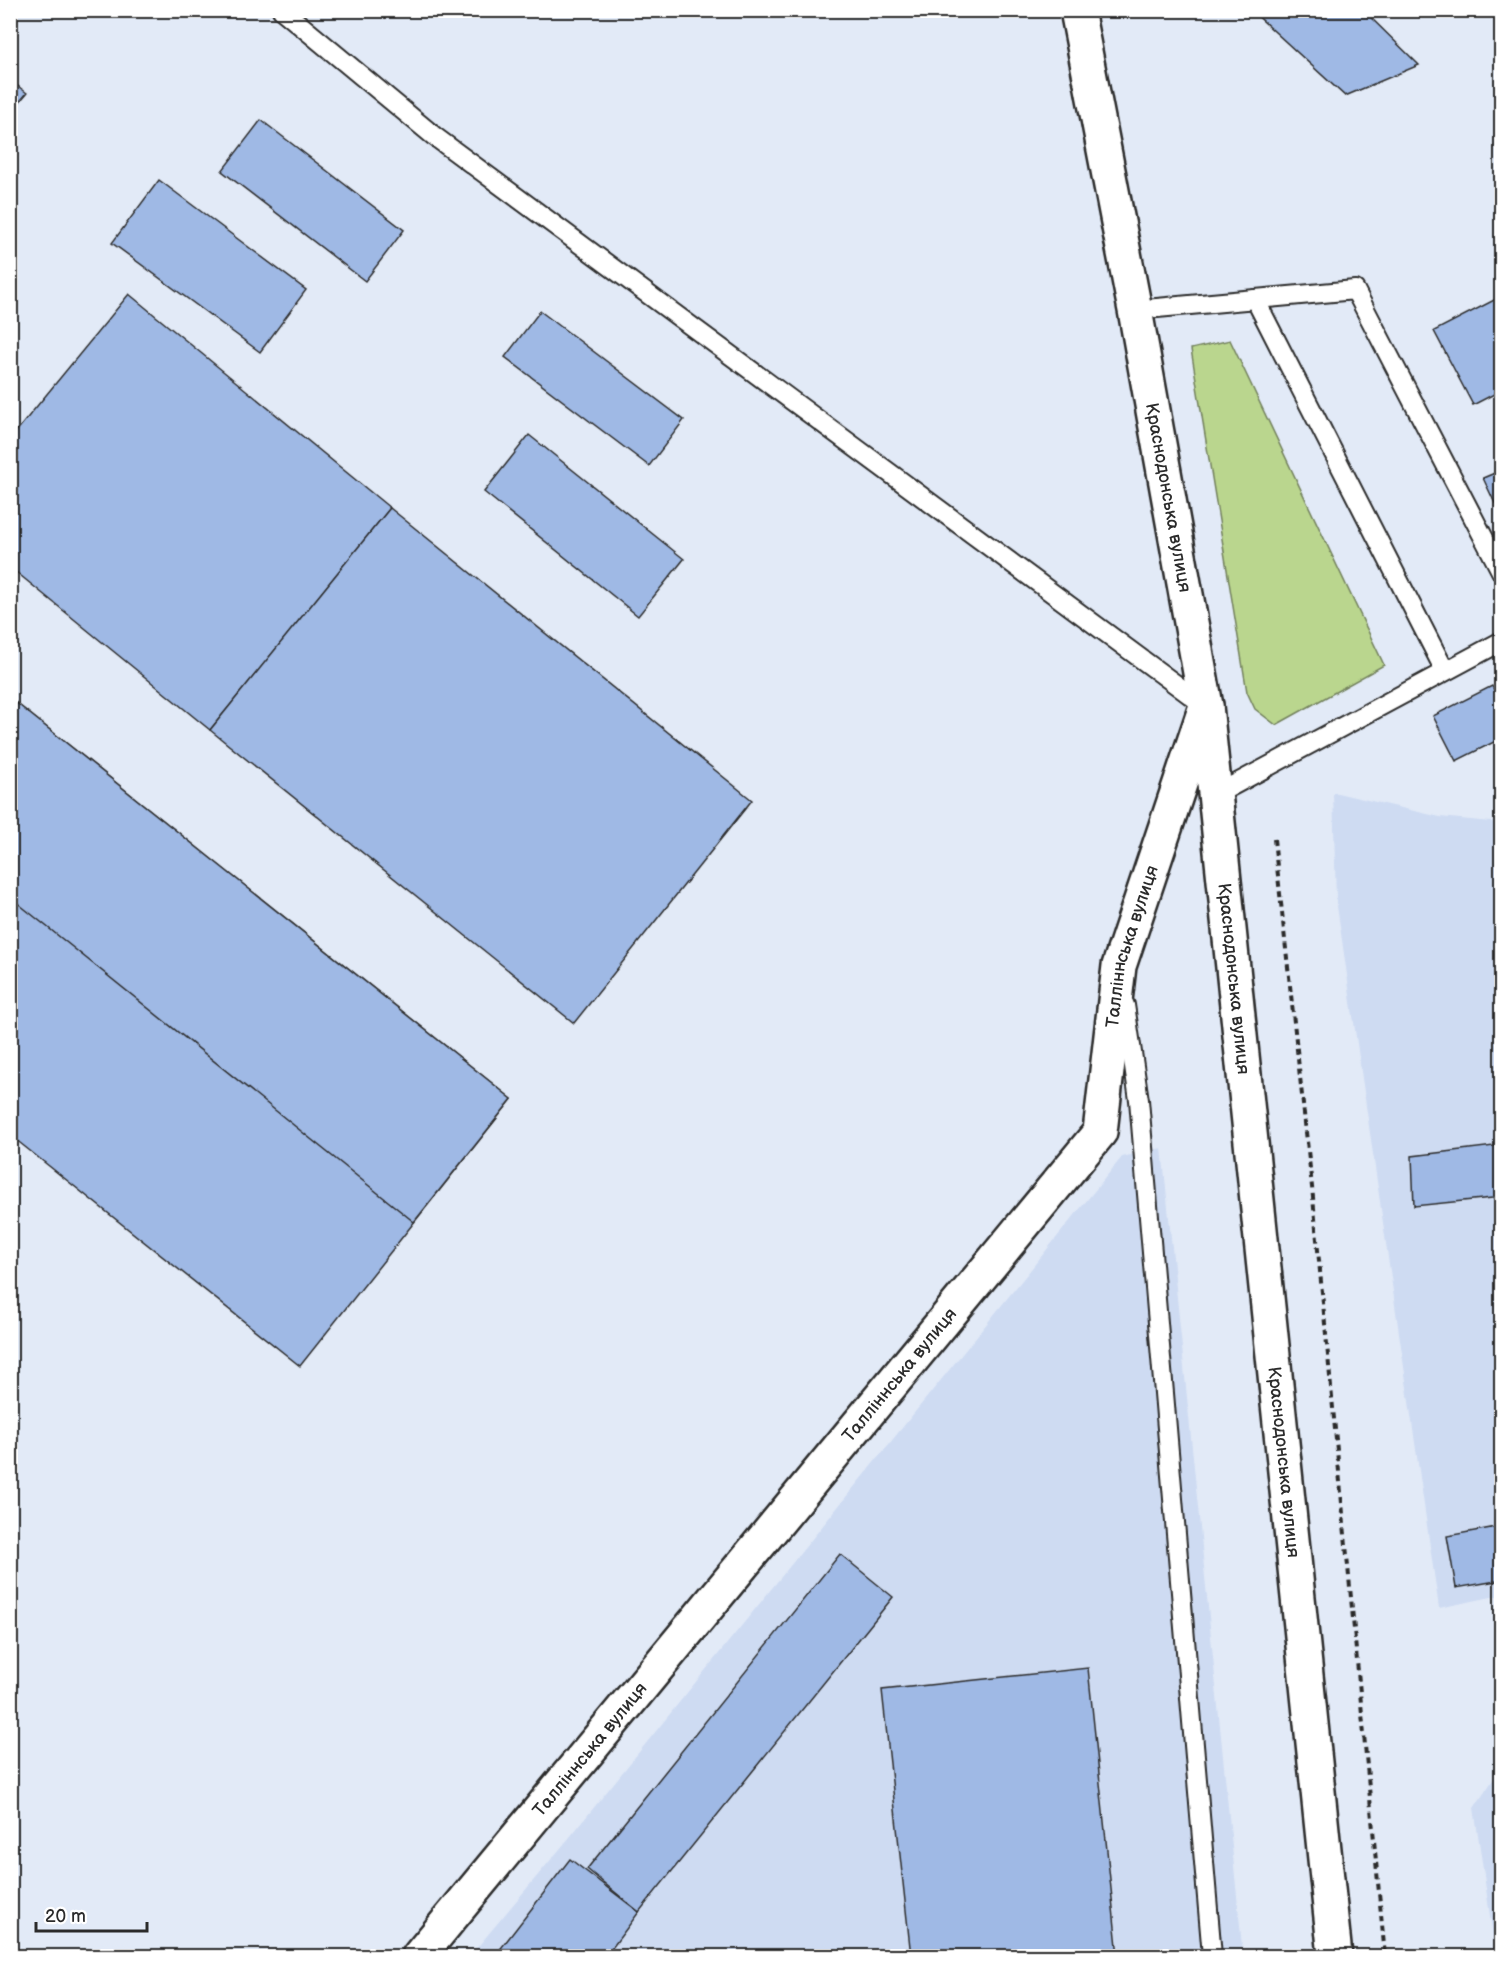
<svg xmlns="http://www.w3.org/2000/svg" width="1512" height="1967" font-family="'Balsamiq Sans',sans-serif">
	<rect width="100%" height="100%" fill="#e2eaf7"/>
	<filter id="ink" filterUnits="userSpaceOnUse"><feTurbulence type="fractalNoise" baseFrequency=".0167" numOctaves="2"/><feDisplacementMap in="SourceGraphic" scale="12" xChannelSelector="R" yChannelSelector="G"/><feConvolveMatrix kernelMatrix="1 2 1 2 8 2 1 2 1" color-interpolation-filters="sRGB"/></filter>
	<g filter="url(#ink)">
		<g fill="#cedbf2">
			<polygon points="1333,792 1440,817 1501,823 1501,1595 1439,1608 1336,899"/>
			<polygon points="1162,1148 1243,1956 470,1956 570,1837 1122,1157"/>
			<polygon points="1501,1768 1502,1956 1496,1956 1474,1808"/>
		</g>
		<polygon fill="#bad68e" stroke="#72805c" stroke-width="1.5" points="1230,340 1384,665 1276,725 1255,709 1247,692 1191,349"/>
		<g fill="#9fb9e5" stroke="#2b2b2b" stroke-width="1.5">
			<polygon points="1251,10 1363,10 1419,65 1345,96"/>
			<polygon points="10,80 27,93 10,113"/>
			<polygon points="261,120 404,230 365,281 222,171"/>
			<polygon points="159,180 306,290 260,352 112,243"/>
			<polygon points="129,294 390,508 210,730 10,567 10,439"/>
			<polygon points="1502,296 1502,390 1473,405 1434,331"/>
			<polygon points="540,311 684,420 649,466 505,357"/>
			<polygon points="529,435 684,559 638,616 484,492"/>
			<polygon points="1502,470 1502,518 1483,478"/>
			<polygon points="390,508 752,800 574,1023 210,730"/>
			<polygon points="1492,686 1502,705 1502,738 1456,761 1433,716"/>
			<polygon points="10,698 512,1099 300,1366 10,1135"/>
			<polygon points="10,698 512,1099 414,1222 10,897"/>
			<polygon points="1502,1145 1502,1197 1414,1206 1412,1156"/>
			<polygon points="1502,1526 1502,1580 1456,1588 1447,1536"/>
			<polygon points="840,1554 893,1597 639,1912 587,1869"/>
			<polygon points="1088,1668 1118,1956 911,1956 882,1690"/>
			<polygon points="570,1859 639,1912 606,1956 495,1956"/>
		</g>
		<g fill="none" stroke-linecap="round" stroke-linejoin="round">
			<g stroke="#2b2b2b" stroke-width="22">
				<g id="lane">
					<polyline points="282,10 434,136 1205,706"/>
					<polyline points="1255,299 1445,671"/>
					<polyline points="1135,310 1355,290 1502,573"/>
					<polyline points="1215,795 1502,641"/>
					<polyline points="1125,1005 1139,1100 1212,1956"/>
				</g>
			</g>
			<g stroke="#2b2b2b" stroke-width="38">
				<g id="secondary">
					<path id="s1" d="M 419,1956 L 1100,1132 L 1119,966 L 1206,706"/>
				</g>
			</g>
			<g stroke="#2b2b2b" stroke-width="38">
				<g id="primary">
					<path id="s2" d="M 1077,10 L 1135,310 L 1206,706 L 1335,1956"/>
				</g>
			</g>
			<polyline stroke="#2b2b2b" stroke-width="4" stroke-dasharray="6 4.5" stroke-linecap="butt" points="1274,839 1312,1187 1385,1956"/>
			<use href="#lane" stroke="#fff" stroke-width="18"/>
			<use href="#secondary" stroke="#fff" stroke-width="33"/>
			<use href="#primary" stroke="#fff" stroke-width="33"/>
		</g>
	</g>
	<g text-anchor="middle" stroke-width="4.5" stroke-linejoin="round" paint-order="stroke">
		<g font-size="18" fill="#2b2b2b" stroke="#fff">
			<text dy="6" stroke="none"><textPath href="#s2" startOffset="496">Краснодонська вулиця</textPath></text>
			<text dy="6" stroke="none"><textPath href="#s1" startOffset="1258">Талліннська вулиця</textPath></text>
			<text dy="6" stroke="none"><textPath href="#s2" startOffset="982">Краснодонська вулиця</textPath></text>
			<text dy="6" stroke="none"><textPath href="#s1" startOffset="754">Талліннська вулиця</textPath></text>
			<text dy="6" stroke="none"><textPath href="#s2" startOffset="1468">Краснодонська вулиця</textPath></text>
			<text dy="6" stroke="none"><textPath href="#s1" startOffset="268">Талліннська вулиця</textPath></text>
		</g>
	</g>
	<rect width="1512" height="1967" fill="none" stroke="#fff" stroke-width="36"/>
	<rect x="18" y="18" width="1476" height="1931" fill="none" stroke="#2b2b2b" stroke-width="2" filter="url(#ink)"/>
	<path d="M36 1922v9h111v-9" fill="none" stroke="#2b2b2b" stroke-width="3"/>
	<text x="45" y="1922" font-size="18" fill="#2b2b2b" stroke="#ffffff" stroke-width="4.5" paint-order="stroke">20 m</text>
</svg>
